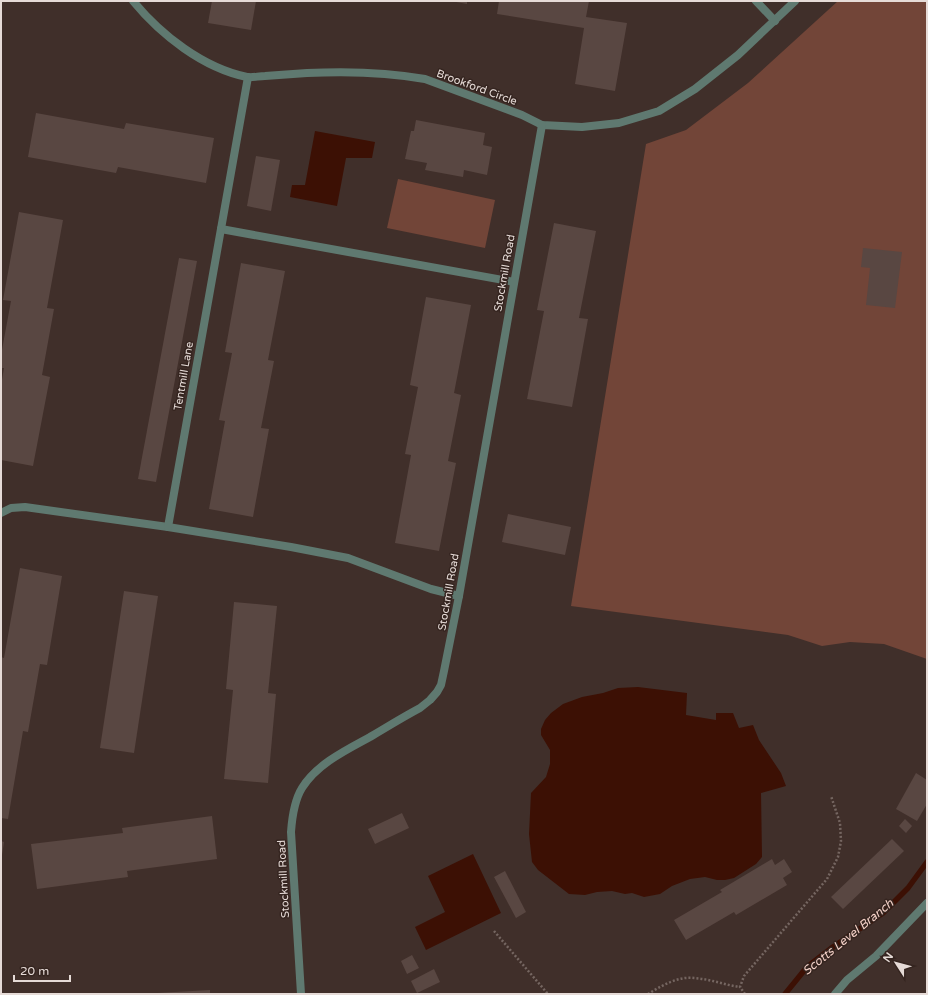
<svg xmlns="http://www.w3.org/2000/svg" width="928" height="995" font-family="'Varela Round',sans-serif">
	<rect width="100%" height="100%" fill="#402f2a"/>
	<g fill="#724538">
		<polygon points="838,1 927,1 927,659 884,644 850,642 822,646 788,635 571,606 646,144 686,130 748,83"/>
		<polygon points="398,179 495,200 485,248 387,228"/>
	</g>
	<g fill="#3c1004">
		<polygon points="315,131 375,142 372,158 346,158 337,206 290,197 292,185 305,185"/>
		<polygon points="638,687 687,693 686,715 716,720 716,713 733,713 739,728 753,725 759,740 781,773 786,786 761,793 762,857 756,864 734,878 725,880 717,880 705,877 690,879 672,886 660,894 644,897 632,893 625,894 612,891 597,892 585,895 569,894 538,870 532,862 529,834 531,793 546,777 550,764 550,750 541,735 541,729 545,720 551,713 563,704 582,697 603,693 618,688"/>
		<polygon points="473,854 501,913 426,950 415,927 445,912 428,876"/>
	</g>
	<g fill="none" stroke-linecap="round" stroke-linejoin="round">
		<polyline stroke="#3c1004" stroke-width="5.5" points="785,994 807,967 833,947 883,913 908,888 927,862"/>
	</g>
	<g fill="#594742">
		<polygon points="212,1 256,1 251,30 208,23"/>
		<polygon points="451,1 467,1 467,4"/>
		<polygon points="499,1 589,1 586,17 627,23 615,91 575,84 584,28 497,14"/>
		<polygon points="36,113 124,129 126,123 214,138 206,183 118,167 116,173 28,157"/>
		<polygon points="416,120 485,133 483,145 492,147 487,175 464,170 463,177 425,170 427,163 405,159 411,131 414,131"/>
		<polygon points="256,156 280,160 271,211 247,206"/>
		<polygon points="19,212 63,220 47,308 54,309 42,375 50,377 33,466 1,460 1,385 4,368 1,368 1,355 11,301 3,300"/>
		<polygon points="554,223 596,231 579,318 588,319 572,407 527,399 544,311 537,310"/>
		<polygon points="863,248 902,252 895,308 866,305 870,268 861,267"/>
		<polygon points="179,258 197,261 156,482 138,479"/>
		<polygon points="241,263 285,271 268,360 274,361 261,428 269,429 253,517 209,509 225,421 219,420 232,353 225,352"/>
		<polygon points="426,297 471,305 454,393 461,395 448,461 456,463 439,551 395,543 411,455 405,454 418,387 410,385"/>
		<polygon points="508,514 571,527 565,555 502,542"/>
		<polygon points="20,568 62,576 47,665 40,664 28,732 23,731 8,819 1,818 1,657 4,658"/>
		<polygon points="124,591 158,596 134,753 100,748"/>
		<polygon points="234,602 277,606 268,693 276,694 268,783 224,779 233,690 226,689"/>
		<polygon points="916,773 927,780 927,804 917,821 896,809"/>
		<polygon points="402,813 409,828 375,844 368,829"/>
		<polygon points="212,816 217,859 127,871 128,877 37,889 31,844 123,833 122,828"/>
		<polygon points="905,819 912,826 906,833 899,826"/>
		<polygon points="892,839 904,851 843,909 831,897"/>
		<polygon points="1,841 4,842 2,855 1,855"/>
		<polygon points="772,859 775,865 784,859 792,872 783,878 787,885 736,915 734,912 686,940 674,920 722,892 720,890"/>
		<polygon points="505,871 526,912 516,918 494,877"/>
		<polygon points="412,955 419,968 407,974 401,961"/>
		<polygon points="434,969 440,982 417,993 411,981"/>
		<polygon points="210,990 210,994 157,994 157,993"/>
	</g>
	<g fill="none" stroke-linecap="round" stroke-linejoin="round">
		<g stroke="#756661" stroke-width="2.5" stroke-dasharray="2 2" stroke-linecap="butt">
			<polyline points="494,931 548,994"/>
			<path d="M 648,994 C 661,986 678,976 694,978 C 710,979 725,985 740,987"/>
			<polyline points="745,994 740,987 744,976 827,879 838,857 841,841 840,823 831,796"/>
		</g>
		<polyline stroke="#5f7970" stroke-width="8" points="835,994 847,980 876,956 927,903"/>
		<g stroke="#5f7970" stroke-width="8">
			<path d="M 133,1 C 161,35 203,68 247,77 C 252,78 259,76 265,76 C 279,75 293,74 307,73 C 347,71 386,72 425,79 L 522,115 L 542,125 L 582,127 L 619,123 L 659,111 L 695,89 L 738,55 L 795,1"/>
			<polyline points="756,1 775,21"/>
			<polyline points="221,229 514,282"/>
			<polyline points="1,513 11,508 25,507 168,527 291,547 348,558 431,589 459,596"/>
			<polyline points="168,527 248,77"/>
			<path d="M 301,994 L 291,832 C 292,818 294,801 302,788 C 317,764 346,750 370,737 C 387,727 403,717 420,708 L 430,700 L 437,692 L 441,685 L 444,671 L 459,596 L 542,125"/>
		</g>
	</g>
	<g text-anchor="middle" stroke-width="3" stroke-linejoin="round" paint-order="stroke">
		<g font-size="11" fill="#e6dbd7" stroke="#352520">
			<text transform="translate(477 87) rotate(20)" y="4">Brookford Circle</text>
			<text transform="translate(504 273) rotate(-80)" y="4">Stockmill Road</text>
			<text transform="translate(183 376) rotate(-80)" y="4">Tentmill Lane</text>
			<text transform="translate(448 592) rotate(-80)" y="4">Stockmill Road</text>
			<text transform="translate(283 879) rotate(-93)" y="4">Stockmill Road</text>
		</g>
		<g font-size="12" font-style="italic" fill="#f6d3c9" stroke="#352520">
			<text transform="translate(848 937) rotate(-39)" y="4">Scotts Level Branch</text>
		</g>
	</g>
	<rect width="928" height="995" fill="none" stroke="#e6dbd7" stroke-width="4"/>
	<g transform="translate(896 963) rotate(306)" stroke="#352520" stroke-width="3" paint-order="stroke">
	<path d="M0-3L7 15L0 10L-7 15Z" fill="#e6dbd7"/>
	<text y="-6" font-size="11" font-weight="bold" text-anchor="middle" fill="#e6dbd7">N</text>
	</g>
	<path d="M14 975v6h56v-6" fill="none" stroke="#e6dbd7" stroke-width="2"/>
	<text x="20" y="975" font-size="12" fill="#e6dbd7" stroke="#352520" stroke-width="3" paint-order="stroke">20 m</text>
</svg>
